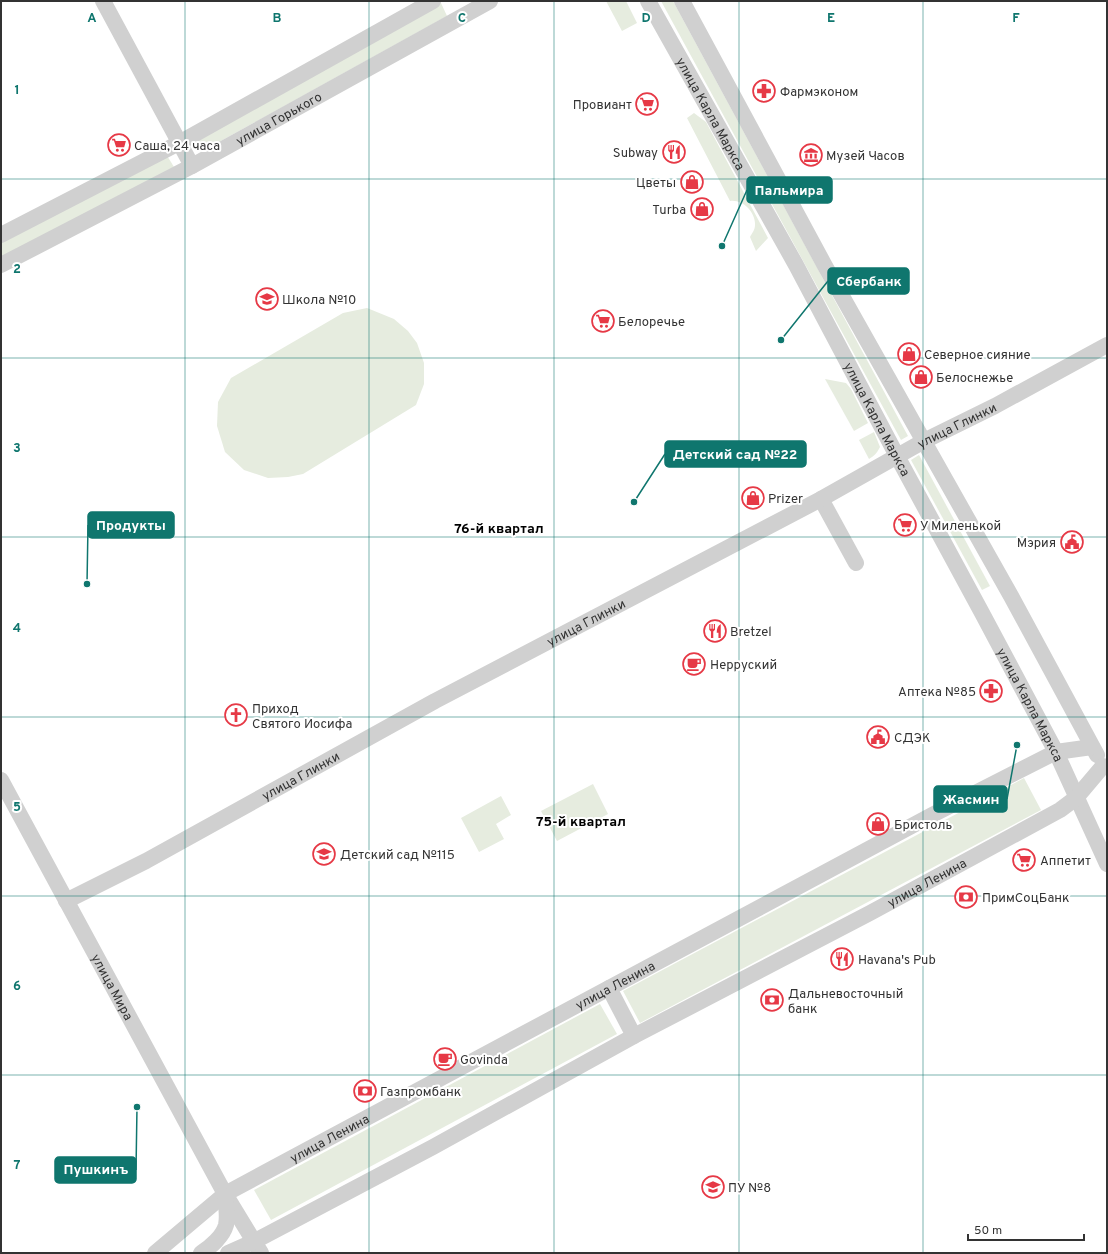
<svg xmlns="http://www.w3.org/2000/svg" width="1108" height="1254" font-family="Overpass,sans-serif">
	<rect width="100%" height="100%" fill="#fff"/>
	<g fill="#e6ecdf">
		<polygon points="606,1 626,1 637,23 622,31"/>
		<polygon points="661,1 673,1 908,436 901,440"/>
		<polygon points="441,3 447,16 201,152 194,139"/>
		<path d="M 694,113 L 706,122 L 768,238 L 756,251 L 750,237 C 752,233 755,230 755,225 C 756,213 743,199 730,201 L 687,118 Z"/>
		<polygon points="166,154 174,167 1,258 1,240"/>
		<polygon points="367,308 394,319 408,331 417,343 424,363 424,384 416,405 303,474 288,477 268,478 244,470 225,452 217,426 218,402 231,378 343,313"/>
		<polygon points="825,379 846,383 851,389 868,423 854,431"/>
		<path d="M 874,432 L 880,447 C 877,453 874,456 869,459 L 859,440 Z"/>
		<polygon points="919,455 990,586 982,590 911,460"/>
		<polygon points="1024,778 1041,810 640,1023 623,991"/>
		<polygon points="593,784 608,814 557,841 541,811"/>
		<polygon points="501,796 511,815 496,824 504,839 479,852 461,818"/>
		<polygon points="600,1004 617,1034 271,1220 254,1190"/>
	</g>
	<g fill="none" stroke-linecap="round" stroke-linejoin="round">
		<g stroke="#d0d0d0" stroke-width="16">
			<polyline points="103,1 192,166"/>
			<path id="s1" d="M 648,1 L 796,265 L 897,456 L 982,613 L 1056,752 L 1107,864"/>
			<polyline points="682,1 825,266 1011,596 1097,755"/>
			<polyline points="1,235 179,143 433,1"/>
			<path id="s2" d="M 1,265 L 192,166 L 490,1"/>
			<polyline points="821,499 856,563"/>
			<path id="s3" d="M 1,780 L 225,1194 L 261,1253"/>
			<path id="s4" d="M 66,901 L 146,861 L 435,701 L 821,499 L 924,441 L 995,406 L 1107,345"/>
			<polyline points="609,988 634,1036"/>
			<path id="s5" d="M 155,1253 L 225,1194 L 344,1130 L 934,814 L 1056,752 L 1092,747"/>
			<path d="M 201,1253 C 211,1247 223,1236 226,1225 C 228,1216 226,1205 225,1196"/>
			<path id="s6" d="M 228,1253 L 255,1241 L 433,1147 L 634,1036 L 870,913 L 1060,810 L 1076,798 L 1103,766"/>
		</g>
	</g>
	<path fill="none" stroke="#0f766e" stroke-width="1" stroke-opacity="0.55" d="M 185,1 L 185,1253M 369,1 L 369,1253M 554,1 L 554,1253M 739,1 L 739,1253M 923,1 L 923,1253M 1,179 L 1107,179M 1,358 L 1107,358M 1,537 L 1107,537M 1,717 L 1107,717M 1,896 L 1107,896M 1,1075 L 1107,1075"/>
	<defs>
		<g id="pharmacy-ring" transform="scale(1.15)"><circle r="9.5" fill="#fff" stroke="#e63946" stroke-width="1.5"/><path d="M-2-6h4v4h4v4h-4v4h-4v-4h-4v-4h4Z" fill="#e63946"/></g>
		<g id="supermarket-ring" transform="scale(1.15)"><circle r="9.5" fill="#fff" stroke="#e63946" stroke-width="1.5"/><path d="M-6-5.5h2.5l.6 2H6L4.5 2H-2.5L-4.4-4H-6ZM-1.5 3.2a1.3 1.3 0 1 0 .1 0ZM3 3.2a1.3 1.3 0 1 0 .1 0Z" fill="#e63946"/></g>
		<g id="restaurant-ring" transform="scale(1.15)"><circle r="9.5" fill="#fff" stroke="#e63946" stroke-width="1.5"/><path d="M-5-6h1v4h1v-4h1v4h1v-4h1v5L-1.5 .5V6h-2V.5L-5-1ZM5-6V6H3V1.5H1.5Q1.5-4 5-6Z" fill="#e63946"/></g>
		<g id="museum-ring" transform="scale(1.15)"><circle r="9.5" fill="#fff" stroke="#e63946" stroke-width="1.5"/><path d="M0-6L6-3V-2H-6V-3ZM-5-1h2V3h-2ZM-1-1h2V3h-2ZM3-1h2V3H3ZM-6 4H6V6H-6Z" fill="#e63946"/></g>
		<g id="shop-ring" transform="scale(1.15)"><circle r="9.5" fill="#fff" stroke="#e63946" stroke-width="1.5"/><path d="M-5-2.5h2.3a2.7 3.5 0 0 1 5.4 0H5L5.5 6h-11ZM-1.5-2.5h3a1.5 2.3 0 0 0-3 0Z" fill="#e63946"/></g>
		<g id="school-ring" transform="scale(1.15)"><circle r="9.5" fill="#fff" stroke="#e63946" stroke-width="1.5"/><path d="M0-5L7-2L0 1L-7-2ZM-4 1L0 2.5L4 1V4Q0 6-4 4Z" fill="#e63946"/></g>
		<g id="civic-ring" transform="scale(1.15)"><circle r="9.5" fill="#fff" stroke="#e63946" stroke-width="1.5"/><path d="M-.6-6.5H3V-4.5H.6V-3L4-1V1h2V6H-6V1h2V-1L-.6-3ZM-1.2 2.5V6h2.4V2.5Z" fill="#e63946"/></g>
		<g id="cafe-ring" transform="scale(1.15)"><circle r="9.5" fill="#fff" stroke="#e63946" stroke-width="1.5"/><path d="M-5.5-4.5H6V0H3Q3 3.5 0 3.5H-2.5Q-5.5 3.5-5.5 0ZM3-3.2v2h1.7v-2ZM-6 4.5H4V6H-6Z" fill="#e63946"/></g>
		<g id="church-ring" transform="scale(1.15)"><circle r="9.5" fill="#fff" stroke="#e63946" stroke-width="1.5"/><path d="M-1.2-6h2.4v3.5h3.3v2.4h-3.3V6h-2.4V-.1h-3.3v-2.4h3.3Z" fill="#e63946"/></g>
		<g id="bank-ring" transform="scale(1.15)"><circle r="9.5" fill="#fff" stroke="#e63946" stroke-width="1.5"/><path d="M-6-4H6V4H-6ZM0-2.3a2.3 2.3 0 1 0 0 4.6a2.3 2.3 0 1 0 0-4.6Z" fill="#e63946"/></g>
		<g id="university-ring" transform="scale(1.15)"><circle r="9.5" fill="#fff" stroke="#e63946" stroke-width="1.5"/><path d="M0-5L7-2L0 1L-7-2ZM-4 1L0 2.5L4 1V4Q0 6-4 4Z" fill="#e63946"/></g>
	</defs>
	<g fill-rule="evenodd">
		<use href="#pharmacy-ring" x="764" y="91"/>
		<use href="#supermarket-ring" x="647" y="104"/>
		<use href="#supermarket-ring" x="119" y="145"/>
		<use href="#restaurant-ring" x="674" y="152"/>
		<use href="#museum-ring" x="811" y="155"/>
		<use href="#shop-ring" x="692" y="182"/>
		<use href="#shop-ring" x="702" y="209"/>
		<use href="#school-ring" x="267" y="299"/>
		<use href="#supermarket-ring" x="603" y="321"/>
		<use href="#shop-ring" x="909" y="354"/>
		<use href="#shop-ring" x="921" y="377"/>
		<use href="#shop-ring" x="753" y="498"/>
		<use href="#supermarket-ring" x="905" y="525"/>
		<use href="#civic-ring" x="1072" y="542"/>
		<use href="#restaurant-ring" x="715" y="631"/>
		<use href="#cafe-ring" x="694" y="664"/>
		<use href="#pharmacy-ring" x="991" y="691"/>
		<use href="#church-ring" x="236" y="715"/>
		<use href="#civic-ring" x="878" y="737"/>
		<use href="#shop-ring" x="878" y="824"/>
		<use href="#school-ring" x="324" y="854"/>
		<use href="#supermarket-ring" x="1024" y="860"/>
		<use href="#bank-ring" x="966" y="897"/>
		<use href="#restaurant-ring" x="842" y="959"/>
		<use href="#bank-ring" x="772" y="1000"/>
		<use href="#cafe-ring" x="445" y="1059"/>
		<use href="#bank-ring" x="365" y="1091"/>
		<use href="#university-ring" x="713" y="1187"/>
	</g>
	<g text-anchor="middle" stroke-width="4" stroke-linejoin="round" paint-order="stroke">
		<g font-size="13" fill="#333" stroke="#fff" text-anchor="start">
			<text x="780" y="96">Фармэконом</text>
			<text x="632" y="109" text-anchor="end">Провиант</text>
			<text x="134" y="150">Саша, 24 часа</text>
			<text x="658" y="157" text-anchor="end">Subway</text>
			<text x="826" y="160">Музей Часов</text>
			<text x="676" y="187" text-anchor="end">Цветы</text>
			<text x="686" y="214" text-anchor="end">Turba</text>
			<text x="282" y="304">Школа №10</text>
			<text x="618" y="326">Белоречье</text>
			<text x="924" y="359">Северное сияние</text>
			<text x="936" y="382">Белоснежье</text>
			<text x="768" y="503">Prizer</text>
			<text x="920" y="530">У Миленькой</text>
			<text x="1056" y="547" text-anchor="end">Мэрия</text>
			<text x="730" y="636">Bretzel</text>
			<text x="710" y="669">Нерруский</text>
			<text x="976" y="696" text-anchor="end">Аптека №85</text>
			<text x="252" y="713">Приход<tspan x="252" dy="15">Святого Иосифа</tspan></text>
			<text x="894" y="742">СДЭК</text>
			<text x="894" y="829">Бристоль</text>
			<text x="340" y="859">Детский сад №115</text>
			<text x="1040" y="865">Аппетит</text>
			<text x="982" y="902">ПримСоцБанк</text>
			<text x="858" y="964">Havana's Pub</text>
			<text x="788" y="998">Дальневосточный<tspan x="788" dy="15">банк</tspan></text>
			<text x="460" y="1064">Govinda</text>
			<text x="380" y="1096">Газпромбанк</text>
			<text x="728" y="1192">ПУ №8</text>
		</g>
		<g font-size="13" fill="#333" stroke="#fff">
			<text dy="5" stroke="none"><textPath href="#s1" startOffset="129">улица Карла Маркса</textPath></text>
			<text dy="5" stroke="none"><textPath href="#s2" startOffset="314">улица Горького</textPath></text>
			<text dy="5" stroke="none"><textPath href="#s1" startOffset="477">улица Карла Маркса</textPath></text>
			<text dy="5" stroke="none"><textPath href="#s4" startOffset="1010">улица Глинки</textPath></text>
			<text dy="5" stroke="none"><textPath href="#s4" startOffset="590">улица Глинки</textPath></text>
			<text dy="5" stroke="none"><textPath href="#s1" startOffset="801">улица Карла Маркса</textPath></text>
			<text dy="5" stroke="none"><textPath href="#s4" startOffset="266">улица Глинки</textPath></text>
			<text dy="5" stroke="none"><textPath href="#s6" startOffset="791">улица Ленина</textPath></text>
			<text dy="5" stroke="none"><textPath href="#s5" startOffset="534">улица Ленина</textPath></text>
			<text dy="5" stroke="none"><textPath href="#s3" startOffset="235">улица Мира</textPath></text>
			<text dy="5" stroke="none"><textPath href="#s5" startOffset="210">улица Ленина</textPath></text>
		</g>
		<g font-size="14" font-weight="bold" fill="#000" stroke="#fff">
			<text x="499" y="533">76-й квартал</text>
			<text x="581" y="826">75-й квартал</text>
		</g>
	</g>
	<g font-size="13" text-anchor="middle" font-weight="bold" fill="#0f766e" stroke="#fff" stroke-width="4" stroke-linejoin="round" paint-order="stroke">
		<text x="92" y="22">A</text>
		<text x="277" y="22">B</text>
		<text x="462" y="22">C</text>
		<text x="646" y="22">D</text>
		<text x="831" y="22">E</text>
		<text x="1016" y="22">F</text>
		<text x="17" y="94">1</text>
		<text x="17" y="273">2</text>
		<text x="17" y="452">3</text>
		<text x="17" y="632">4</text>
		<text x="17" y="811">5</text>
		<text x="17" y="990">6</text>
		<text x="17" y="1169">7</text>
	</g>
	<path fill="none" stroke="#0f766e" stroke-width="1.5" d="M722 246L747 190M781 340L828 281M634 502L665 454M87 584L88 525M1017 745L1007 799M137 1107L136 1170"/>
	<g fill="#0f766e" stroke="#fff" stroke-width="1.5">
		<circle cx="722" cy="246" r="4"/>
		<circle cx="781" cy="340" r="4"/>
		<circle cx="634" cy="502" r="4"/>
		<circle cx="87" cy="584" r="4"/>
		<circle cx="1017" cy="745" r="4"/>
		<circle cx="137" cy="1107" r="4"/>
	</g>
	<g fill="#0f766e" stroke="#0f766e" stroke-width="1.5">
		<rect x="747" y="177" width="85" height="26" rx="4"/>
		<rect x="828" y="268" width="81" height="26" rx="4"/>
		<rect x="665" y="441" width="141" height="26" rx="4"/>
		<rect x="88" y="512" width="86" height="26" rx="4"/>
		<rect x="934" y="786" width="73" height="26" rx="4"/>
		<rect x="55" y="1157" width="81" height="26" rx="4"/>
	</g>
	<g font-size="14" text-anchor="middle" font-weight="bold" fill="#fff">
		<text x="789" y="195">Пальмира</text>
		<text x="869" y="286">Сбербанк</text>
		<text x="735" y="459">Детский сад №22</text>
		<text x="131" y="530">Продукты</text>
		<text x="971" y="804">Жасмин</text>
		<text x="96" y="1174">Пушкинъ</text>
	</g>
	<rect width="1108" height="1254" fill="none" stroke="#333333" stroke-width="4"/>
	<path d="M968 1234v6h116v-6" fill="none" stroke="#333333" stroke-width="2"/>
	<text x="974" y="1234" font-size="12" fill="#333333" stroke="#ffffff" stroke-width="3" paint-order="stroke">50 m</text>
</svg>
